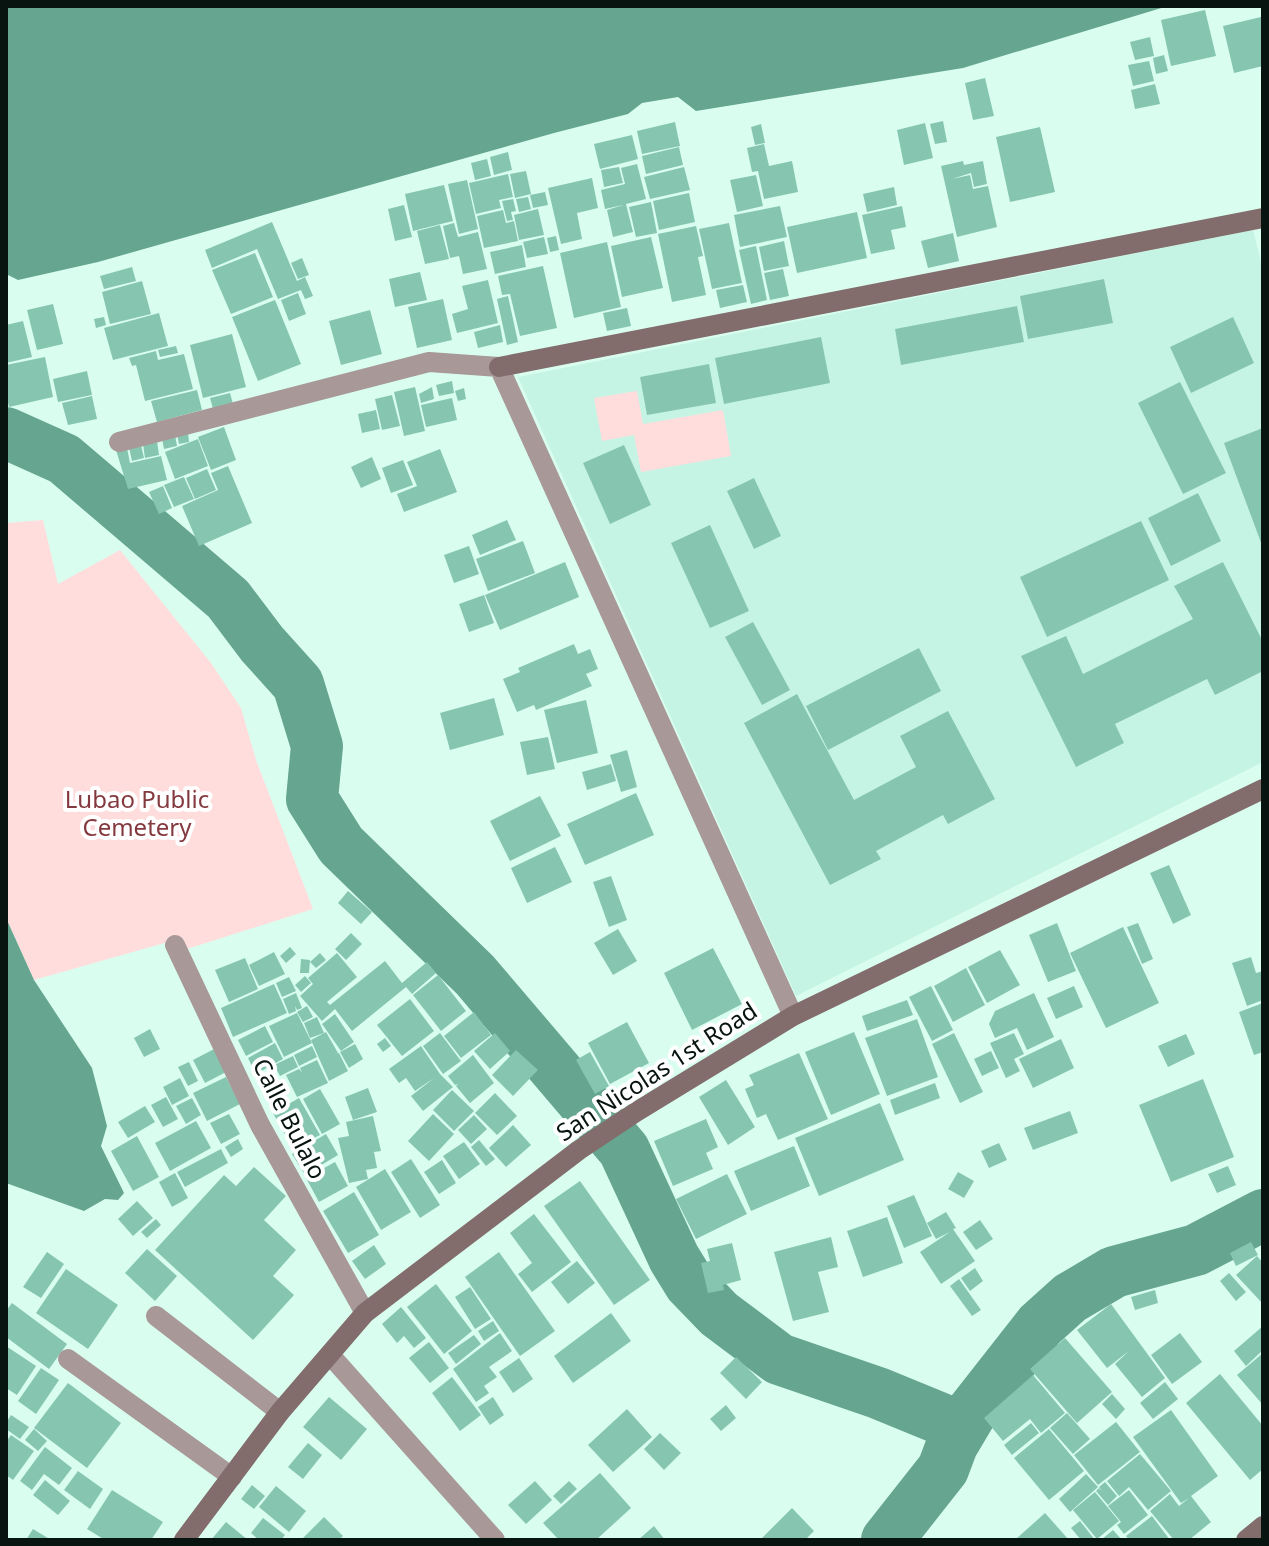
<svg xmlns="http://www.w3.org/2000/svg" width="1269" height="1546" font-family="'Noto Sans',sans-serif">
	<rect width="100%" height="100%" fill="#d9fef0"/>
	<polygon fill="#c6f4e4" points="1253,230 1263,270 1263,762 796,996 518,377"/>
	<g fill="#fdd">
		<polygon points="637,391 643,424 723,410 731,456 641,472 634,435 602,441 594,398"/>
		<polygon points="43,520 58,584 120,550 211,663 241,708 256,760 313,909 187,949 182,938 34,980 6,918 6,523"/>
	</g>
	<g fill="#66a590">
		<polygon points="6,6 1168,6 963,68 696,111 678,97 642,103 628,114 554,133 98,262 18,280 6,274"/>
		<polygon points="6,918 34,980 92,1068 107,1126 101,1146 124,1193 118,1200 105,1199 84,1211 6,1183"/>
	</g>
	<g fill="none" stroke-linecap="round" stroke-linejoin="round">
		<g stroke="#66a590" stroke-width="52">
			<polyline points="6,433 64,459 139,523 228,599 262,644 298,684 317,746 312,799 341,845 475,975 624,1150 674,1258 690,1284 719,1314 779,1359 878,1393 961,1427"/>
			<polyline points="887,1540 943,1469 952,1445 971,1413 1040,1325 1070,1298 1114,1272 1196,1250 1263,1215"/>
		</g>
	</g>
	<g fill="#86c6b0">
		<polygon points="1205,10 1216,56 1171,66 1161,20"/>
		<polygon points="1261,17 1263,66 1234,73 1223,26"/>
		<polygon points="1150,37 1154,56 1135,60 1130,42"/>
		<polygon points="1164,55 1168,71 1156,74 1153,58"/>
		<polygon points="1149,61 1154,81 1133,86 1128,65"/>
		<polygon points="985,78 994,116 973,120 965,83"/>
		<polygon points="1155,84 1160,104 1135,109 1131,90"/>
		<polygon points="943,121 947,142 935,144 930,124"/>
		<polygon points="675,122 680,146 642,154 637,131"/>
		<polygon points="925,123 933,158 904,165 897,130"/>
		<polygon points="761,124 765,143 755,145 751,127"/>
		<polygon points="1040,127 1055,192 1010,202 996,137"/>
		<polygon points="632,135 638,159 600,169 594,144"/>
		<polygon points="764,144 769,166 792,161 798,192 764,199 758,171 752,172 747,148"/>
		<polygon points="679,147 683,165 646,174 642,156"/>
		<polygon points="508,152 512,170 494,175 490,157"/>
		<polygon points="487,159 491,176 475,180 471,163"/>
		<polygon points="963,161 964,165 983,161 987,184 974,187 971,173 952,179 970,175 973,189 988,186 997,227 957,237 941,166"/>
		<polygon points="637,164 646,199 626,204 633,232 613,237 607,210 623,205 605,209 601,190 625,184 621,168"/>
		<polygon points="619,167 623,183 604,187 601,170"/>
		<polygon points="684,167 690,190 650,199 644,177"/>
		<polygon points="526,171 531,194 515,198 510,174"/>
		<polygon points="508,174 513,197 499,200 501,208 476,214 469,183"/>
		<polygon points="756,175 763,206 737,212 730,180"/>
		<polygon points="592,178 598,208 577,213 582,239 561,244 548,188"/>
		<polygon points="467,180 478,229 459,234 448,184"/>
		<polygon points="444,185 453,221 413,231 405,194"/>
		<polygon points="894,187 897,205 867,212 863,194"/>
		<polygon points="545,192 548,205 533,208 530,195"/>
		<polygon points="689,193 695,222 659,230 653,201"/>
		<polygon points="528,197 531,209 519,212 516,199"/>
		<polygon points="513,199 516,211 511,212 513,220 507,221 502,201"/>
		<polygon points="651,202 657,233 636,237 629,207"/>
		<polygon points="404,205 412,237 395,241 388,209"/>
		<polygon points="780,206 787,237 740,247 734,215"/>
		<polygon points="902,206 906,227 891,230 895,249 871,254 862,215"/>
		<polygon points="538,209 544,235 519,240 514,215"/>
		<polygon points="503,210 506,223 514,221 518,241 484,248 477,216"/>
		<polygon points="857,212 867,258 797,273 787,227"/>
		<polygon points="272,222 297,281 305,277 313,296 305,299 301,290 278,299 257,249 212,268 205,250"/>
		<polygon points="454,223 458,237 478,232 487,269 463,274 459,256 450,258 443,226"/>
		<polygon points="729,223 742,283 712,289 699,229"/>
		<polygon points="440,225 449,259 425,264 417,231"/>
		<polygon points="696,226 703,256 698,257 706,295 672,302 658,234"/>
		<polygon points="953,233 959,261 928,268 921,241"/>
		<polygon points="556,236 559,250 550,252 547,238"/>
		<polygon points="544,237 548,254 527,258 523,242"/>
		<polygon points="651,237 663,288 622,297 611,246"/>
		<polygon points="784,241 789,266 764,271 759,247"/>
		<polygon points="607,242 621,307 574,318 560,253"/>
		<polygon points="522,245 526,267 495,274 490,252"/>
		<polygon points="756,246 767,300 751,304 739,250"/>
		<polygon points="255,253 273,297 231,314 212,270"/>
		<polygon points="302,258 309,275 298,279 291,263"/>
		<polygon points="543,266 557,328 520,336 510,294 502,295 498,276"/>
		<polygon points="132,267 136,281 104,289 100,276"/>
		<polygon points="783,269 789,296 770,300 764,273"/>
		<polygon points="420,272 427,300 395,307 389,279"/>
		<polygon points="1104,279 1113,323 1028,339 1020,296"/>
		<polygon points="488,280 498,323 457,333 452,314 468,309 462,286"/>
		<polygon points="142,281 151,314 110,324 102,292"/>
		<polygon points="743,285 747,302 720,308 716,290"/>
		<polygon points="298,293 306,314 289,321 281,300"/>
		<polygon points="508,296 518,342 507,345 497,299"/>
		<polygon points="443,299 452,340 417,348 408,307"/>
		<polygon points="275,300 301,364 258,381 232,317"/>
		<polygon points="53,304 63,344 37,350 27,310"/>
		<polygon points="1017,306 1024,342 901,365 895,329"/>
		<polygon points="627,308 631,326 607,331 603,313"/>
		<polygon points="370,310 382,354 341,365 329,321"/>
		<polygon points="159,313 168,346 113,360 104,328"/>
		<polygon points="104,317 106,325 96,328 94,319"/>
		<polygon points="1233,317 1254,363 1191,393 1170,347"/>
		<polygon points="23,321 32,357 6,363 6,325"/>
		<polygon points="500,325 503,342 478,348 474,332"/>
		<polygon points="232,334 246,387 203,398 190,345"/>
		<polygon points="821,337 830,383 724,404 715,358"/>
		<polygon points="176,346 178,353 160,357 158,350"/>
		<polygon points="156,351 158,360 184,354 193,389 145,401 136,365 132,366 129,358"/>
		<polygon points="45,357 53,397 9,407 6,394 6,365"/>
		<polygon points="709,364 716,403 647,415 640,377"/>
		<polygon points="87,371 92,395 58,402 53,379"/>
		<polygon points="452,381 454,393 439,396 436,385"/>
		<polygon points="1180,382 1226,473 1183,494 1138,403"/>
		<polygon points="415,387 425,431 404,436 394,392"/>
		<polygon points="432,387 434,399 421,403 419,394"/>
		<polygon points="464,388 466,399 458,401 455,391"/>
		<polygon points="197,390 202,410 157,422 151,401"/>
		<polygon points="230,393 233,404 213,409 210,398"/>
		<polygon points="392,395 400,426 382,430 375,399"/>
		<polygon points="92,396 97,419 68,425 62,403"/>
		<polygon points="452,398 457,420 426,427 421,405"/>
		<polygon points="376,410 380,429 362,433 358,414"/>
		<polygon points="224,427 236,460 211,470 198,437"/>
		<polygon points="1263,428 1263,548 1224,443"/>
		<polygon points="188,432 189,442 179,444 177,434"/>
		<polygon points="175,435 177,446 164,449 162,438"/>
		<polygon points="198,439 208,466 175,479 165,452"/>
		<polygon points="157,441 159,455 145,458 143,444"/>
		<polygon points="141,445 144,458 132,461 129,447"/>
		<polygon points="624,445 651,505 610,524 583,463"/>
		<polygon points="127,448 130,463 161,456 167,480 128,489 116,450"/>
		<polygon points="440,449 457,492 404,512 397,494 417,486 407,462"/>
		<polygon points="372,457 381,479 361,488 351,467"/>
		<polygon points="403,460 413,485 391,493 382,468"/>
		<polygon points="228,466 252,523 199,546 182,506 218,490 211,473"/>
		<polygon points="207,469 216,490 195,499 186,478"/>
		<polygon points="184,477 194,499 174,507 164,485"/>
		<polygon points="754,478 781,536 754,549 727,491"/>
		<polygon points="163,486 172,508 159,514 149,492"/>
		<polygon points="1198,493 1221,541 1171,566 1148,518"/>
		<polygon points="507,520 516,540 480,555 472,535"/>
		<polygon points="1141,521 1169,580 1047,637 1020,577"/>
		<polygon points="710,525 749,611 710,628 671,543"/>
		<polygon points="523,541 535,573 488,591 476,559"/>
		<polygon points="469,546 479,574 454,583 444,555"/>
		<polygon points="565,562 579,597 500,630 485,595"/>
		<polygon points="1223,562 1263,642 1263,671 1215,695 1207,679 1115,724 1124,743 1076,767 1021,656 1066,636 1083,674 1193,619 1174,586"/>
		<polygon points="484,595 494,623 469,632 459,604"/>
		<polygon points="753,622 790,690 762,705 725,637"/>
		<polygon points="574,644 578,654 590,649 598,669 586,674 592,686 536,710 534,705 517,712 503,679 520,672 518,668"/>
		<polygon points="919,648 941,691 828,750 806,706"/>
		<polygon points="797,694 854,800 916,767 900,736 948,711 995,799 948,824 943,815 876,851 881,859 830,885 744,723"/>
		<polygon points="494,698 504,735 450,750 440,713"/>
		<polygon points="586,700 598,753 557,763 544,710"/>
		<polygon points="548,737 555,769 527,775 520,742"/>
		<polygon points="627,750 637,787 621,792 610,755"/>
		<polygon points="611,764 616,781 587,790 582,772"/>
		<polygon points="636,793 654,835 585,865 567,824"/>
		<polygon points="540,796 561,836 510,861 490,821"/>
		<polygon points="555,847 572,882 527,903 511,868"/>
		<polygon points="1169,865 1191,915 1173,924 1150,873"/>
		<polygon points="611,876 627,920 609,927 593,882"/>
		<polygon points="348,891 372,912 361,924 338,903"/>
		<polygon points="1057,923 1076,971 1048,982 1029,935"/>
		<polygon points="1138,923 1153,959 1142,964 1127,927"/>
		<polygon points="1123,927 1159,1003 1106,1028 1070,953"/>
		<polygon points="618,929 637,961 613,975 594,943"/>
		<polygon points="351,933 362,944 346,960 335,949"/>
		<polygon points="290,947 296,954 286,963 280,956"/>
		<polygon points="713,948 742,1004 692,1030 664,973"/>
		<polygon points="1000,950 1020,985 987,1003 968,967"/>
		<polygon points="274,952 285,974 259,986 249,965"/>
		<polygon points="320,953 326,960 316,968 310,962"/>
		<polygon points="337,953 357,977 327,1002 330,1005 385,961 402,983 427,962 436,973 412,994 406,987 352,1031 335,1009 322,1021 300,996 313,984 308,978"/>
		<polygon points="1251,957 1256,973 1263,971 1263,1000 1247,1006 1232,963"/>
		<polygon points="245,958 258,989 229,1002 215,970"/>
		<polygon points="301,959 310,960 309,973 300,973"/>
		<polygon points="966,968 985,1005 953,1022 934,986"/>
		<polygon points="438,975 466,1011 441,1031 413,995"/>
		<polygon points="305,976 311,983 301,992 295,985"/>
		<polygon points="289,977 296,991 282,997 276,983"/>
		<polygon points="274,984 287,1013 233,1037 221,1008"/>
		<polygon points="931,986 953,1030 932,1041 909,997"/>
		<polygon points="1074,986 1083,1007 1056,1019 1047,998"/>
		<polygon points="296,993 302,1008 297,1010 295,1006 296,1011 289,1014 283,999"/>
		<polygon points="1034,993 1054,1037 1027,1050 1017,1028 995,1038 989,1024 995,1011"/>
		<polygon points="410,999 434,1031 402,1056 377,1025"/>
		<polygon points="907,1000 913,1015 867,1031 862,1016"/>
		<polygon points="1263,1003 1263,1052 1254,1055 1239,1012"/>
		<polygon points="307,1006 313,1017 303,1022 297,1012"/>
		<polygon points="474,1012 491,1035 461,1058 444,1036"/>
		<polygon points="297,1013 312,1043 284,1057 269,1026"/>
		<polygon points="335,1014 354,1042 341,1051 322,1024"/>
		<polygon points="317,1017 324,1033 310,1038 304,1023"/>
		<polygon points="917,1019 938,1077 887,1096 865,1038"/>
		<polygon points="627,1022 649,1063 610,1084 588,1043"/>
		<polygon points="265,1026 273,1042 246,1056 238,1040"/>
		<polygon points="150,1029 160,1049 144,1057 134,1038"/>
		<polygon points="326,1032 338,1053 335,1054 339,1053 348,1071 329,1081 311,1040"/>
		<polygon points="854,1032 880,1094 831,1115 805,1052"/>
		<polygon points="440,1033 461,1061 443,1074 423,1046"/>
		<polygon points="495,1033 510,1051 490,1069 474,1051"/>
		<polygon points="954,1033 983,1092 960,1103 932,1044"/>
		<polygon points="1014,1033 1024,1054 1014,1059 1020,1071 1006,1078 990,1043"/>
		<polygon points="1186,1034 1195,1054 1168,1067 1158,1046"/>
		<polygon points="385,1038 391,1046 383,1052 377,1044"/>
		<polygon points="1061,1039 1074,1068 1033,1088 1019,1059"/>
		<polygon points="275,1043 283,1059 256,1074 248,1058"/>
		<polygon points="355,1044 363,1059 349,1068 340,1052"/>
		<polygon points="312,1046 317,1057 299,1066 294,1055"/>
		<polygon points="421,1046 440,1074 453,1087 423,1111 411,1096 434,1078 415,1091 406,1078 399,1083 389,1069"/>
		<polygon points="216,1048 228,1071 205,1083 193,1060"/>
		<polygon points="516,1050 538,1070 513,1096 492,1075"/>
		<polygon points="991,1051 999,1068 982,1076 974,1059"/>
		<polygon points="590,1052 609,1086 595,1094 576,1060"/>
		<polygon points="799,1053 828,1119 778,1140 766,1114 757,1118 745,1089 754,1085 749,1075"/>
		<polygon points="473,1055 494,1083 470,1103 456,1086 458,1084 455,1085 448,1076"/>
		<polygon points="293,1056 298,1067 280,1076 274,1065"/>
		<polygon points="317,1060 328,1083 297,1097 286,1075 299,1069 302,1072 300,1068"/>
		<polygon points="189,1062 198,1081 188,1086 178,1067"/>
		<polygon points="226,1077 240,1104 207,1121 193,1093"/>
		<polygon points="180,1078 189,1096 172,1105 163,1087"/>
		<polygon points="1203,1079 1234,1157 1171,1182 1139,1105"/>
		<polygon points="726,1080 755,1127 728,1145 699,1097"/>
		<polygon points="935,1083 940,1098 895,1115 890,1100"/>
		<polygon points="368,1088 377,1112 353,1120 345,1097"/>
		<polygon points="320,1089 340,1124 322,1134 303,1099"/>
		<polygon points="452,1090 474,1111 454,1131 433,1110"/>
		<polygon points="495,1093 517,1116 497,1135 475,1113"/>
		<polygon points="166,1097 178,1119 163,1127 151,1105"/>
		<polygon points="192,1098 201,1115 186,1124 176,1106"/>
		<polygon points="299,1098 320,1135 293,1149 273,1113"/>
		<polygon points="880,1103 904,1160 819,1196 795,1138"/>
		<polygon points="145,1106 155,1122 128,1138 118,1122"/>
		<polygon points="1070,1111 1078,1133 1033,1150 1024,1128"/>
		<polygon points="229,1114 240,1134 221,1144 210,1123"/>
		<polygon points="433,1114 454,1134 429,1161 408,1141"/>
		<polygon points="474,1115 487,1129 471,1144 458,1130"/>
		<polygon points="373,1116 381,1151 374,1152 377,1168 366,1170 368,1179 349,1183 338,1138 349,1136 346,1122"/>
		<polygon points="706,1119 718,1147 706,1153 713,1169 673,1186 654,1141"/>
		<polygon points="196,1121 211,1148 170,1171 155,1143"/>
		<polygon points="513,1125 531,1145 506,1167 489,1148"/>
		<polygon points="326,1134 338,1155 305,1175 292,1154"/>
		<polygon points="137,1136 159,1177 133,1191 111,1151"/>
		<polygon points="238,1139 243,1149 231,1157 225,1147"/>
		<polygon points="479,1140 495,1159 486,1166 471,1147"/>
		<polygon points="464,1142 480,1164 459,1179 443,1156"/>
		<polygon points="999,1143 1007,1160 989,1168 981,1151"/>
		<polygon points="794,1146 810,1186 751,1211 734,1171"/>
		<polygon points="221,1149 228,1163 185,1187 177,1172"/>
		<polygon points="411,1159 440,1205 420,1218 391,1172"/>
		<polygon points="442,1160 456,1183 439,1194 424,1172"/>
		<polygon points="335,1162 348,1186 319,1202 306,1178"/>
		<polygon points="1228,1166 1236,1185 1217,1193 1208,1174"/>
		<polygon points="254,1167 286,1196 264,1220 296,1250 273,1276 294,1295 253,1340 155,1250 224,1175 236,1186"/>
		<polygon points="385,1169 411,1212 381,1230 356,1187"/>
		<polygon points="958,1172 974,1181 964,1198 948,1189"/>
		<polygon points="175,1173 188,1198 172,1207 159,1182"/>
		<polygon points="727,1174 747,1214 696,1239 676,1199"/>
		<polygon points="580,1181 650,1280 614,1305 544,1206"/>
		<polygon points="354,1192 379,1235 348,1253 323,1211"/>
		<polygon points="914,1195 932,1236 904,1248 887,1206"/>
		<polygon points="137,1201 153,1218 133,1236 118,1219"/>
		<polygon points="946,1212 956,1228 953,1229 975,1261 941,1284 920,1252 950,1232 936,1239 927,1223"/>
		<polygon points="534,1214 571,1262 532,1292 518,1274 532,1263 510,1233"/>
		<polygon points="887,1217 903,1263 863,1277 847,1231"/>
		<polygon points="156,1219 161,1225 147,1238 141,1232"/>
		<polygon points="980,1220 993,1239 976,1250 963,1232"/>
		<polygon points="831,1237 838,1267 818,1272 829,1312 793,1321 774,1252"/>
		<polygon points="1251,1242 1258,1255 1236,1266 1230,1253"/>
		<polygon points="732,1243 741,1280 723,1285 724,1290 708,1293 701,1263 710,1261 707,1249"/>
		<polygon points="374,1245 386,1264 365,1279 352,1261"/>
		<polygon points="147,1249 177,1276 155,1301 125,1273"/>
		<polygon points="47,1252 64,1264 41,1298 23,1287"/>
		<polygon points="499,1252 555,1331 520,1356 465,1277"/>
		<polygon points="1257,1256 1263,1263 1263,1304 1236,1275"/>
		<polygon points="577,1261 595,1283 568,1304 551,1282"/>
		<polygon points="975,1268 983,1281 970,1291 961,1278"/>
		<polygon points="66,1269 118,1305 88,1349 36,1313"/>
		<polygon points="1229,1273 1246,1292 1236,1301 1220,1281"/>
		<polygon points="959,1279 981,1310 972,1316 950,1286"/>
		<polygon points="436,1284 472,1331 444,1354 407,1307"/>
		<polygon points="470,1287 491,1319 475,1329 455,1297"/>
		<polygon points="1155,1290 1158,1303 1135,1310 1131,1297"/>
		<polygon points="12,1303 67,1344 49,1369 6,1337 6,1311"/>
		<polygon points="1111,1304 1165,1378 1142,1397 1115,1364 1129,1351 1107,1368 1077,1330"/>
		<polygon points="401,1307 426,1338 414,1348 404,1336 397,1343 382,1324"/>
		<polygon points="611,1313 631,1341 573,1383 554,1356"/>
		<polygon points="493,1321 499,1331 484,1341 478,1331"/>
		<polygon points="1263,1326 1263,1350 1246,1366 1234,1351"/>
		<polygon points="500,1333 512,1351 489,1367 497,1377 484,1386 489,1393 476,1402 453,1369"/>
		<polygon points="1180,1333 1202,1362 1172,1384 1151,1355"/>
		<polygon points="474,1335 481,1344 456,1364 448,1353"/>
		<polygon points="1065,1338 1112,1392 1077,1423 1030,1369"/>
		<polygon points="429,1342 449,1368 430,1383 409,1358"/>
		<polygon points="6,1346 36,1366 17,1395 6,1388"/>
		<polygon points="1263,1353 1263,1405 1237,1375"/>
		<polygon points="736,1357 762,1382 746,1399 720,1373"/>
		<polygon points="519,1358 533,1379 513,1393 499,1372"/>
		<polygon points="41,1368 59,1380 36,1414 18,1401"/>
		<polygon points="1220,1374 1263,1426 1263,1469 1250,1480 1186,1403"/>
		<polygon points="1033,1375 1065,1413 1041,1433 1030,1419 1003,1441 984,1418"/>
		<polygon points="452,1377 481,1415 460,1431 432,1393"/>
		<polygon points="1165,1382 1178,1399 1153,1419 1140,1403"/>
		<polygon points="68,1383 121,1423 87,1468 34,1428"/>
		<polygon points="1112,1394 1125,1409 1116,1419 1102,1404"/>
		<polygon points="329,1397 367,1429 341,1460 303,1427"/>
		<polygon points="493,1397 504,1415 490,1425 478,1407"/>
		<polygon points="726,1405 736,1418 721,1431 710,1419"/>
		<polygon points="627,1409 652,1437 613,1472 588,1445"/>
		<polygon points="1171,1410 1218,1476 1191,1496 1211,1522 1189,1540 1174,1540 1150,1511 1170,1494 1179,1506 1189,1498 1181,1503 1133,1437"/>
		<polygon points="1067,1413 1090,1439 1073,1454 1050,1428"/>
		<polygon points="11,1415 29,1427 20,1439 6,1429 6,1423"/>
		<polygon points="1116,1422 1140,1452 1098,1485 1074,1455"/>
		<polygon points="1031,1423 1039,1433 1012,1455 1004,1445"/>
		<polygon points="34,1429 47,1441 38,1451 25,1440"/>
		<polygon points="1049,1429 1084,1471 1049,1500 1014,1458"/>
		<polygon points="660,1433 681,1453 664,1470 644,1449"/>
		<polygon points="11,1435 34,1451 13,1480 6,1475 6,1442"/>
		<polygon points="308,1443 322,1455 303,1479 288,1467"/>
		<polygon points="45,1447 72,1468 59,1485 44,1474 32,1490 20,1481"/>
		<polygon points="1140,1454 1171,1491 1148,1510 1129,1487 1119,1496 1107,1481"/>
		<polygon points="78,1471 103,1489 90,1509 64,1490"/>
		<polygon points="600,1473 631,1508 596,1540 559,1540 543,1523"/>
		<polygon points="1086,1474 1098,1487 1070,1512 1059,1499"/>
		<polygon points="45,1480 70,1501 58,1515 33,1495"/>
		<polygon points="535,1481 552,1500 526,1524 508,1505"/>
		<polygon points="569,1481 577,1489 561,1504 553,1496"/>
		<polygon points="1105,1482 1117,1496 1108,1505 1096,1491 1099,1488 1102,1491 1099,1487"/>
		<polygon points="252,1485 265,1496 254,1509 241,1499"/>
		<polygon points="276,1486 306,1511 289,1532 259,1507"/>
		<polygon points="112,1490 163,1522 151,1540 105,1540 87,1529"/>
		<polygon points="1129,1490 1148,1515 1124,1534 1117,1525 1121,1522 1108,1506"/>
		<polygon points="1095,1492 1119,1521 1097,1539 1073,1510"/>
		<polygon points="792,1508 814,1531 805,1540 760,1540"/>
		<polygon points="1045,1513 1069,1540 1015,1540"/>
		<polygon points="1152,1516 1170,1540 1129,1540 1126,1536"/>
		<polygon points="324,1517 343,1536 339,1540 301,1540"/>
		<polygon points="263,1518 285,1535 281,1540 259,1540 251,1533"/>
		<polygon points="1080,1521 1095,1540 1081,1540 1071,1528"/>
		<polygon points="226,1522 248,1540 211,1540"/>
		<polygon points="654,1526 665,1540 638,1540"/>
		<polygon points="33,1529 51,1540 26,1540"/>
		<polygon points="1113,1530 1122,1540 1101,1540"/>
	</g>
	<g fill="none" stroke-linecap="round" stroke-linejoin="round">
		<g stroke="#a89898" stroke-width="20">
			<polyline points="119,442 429,362 499,367 793,1016"/>
			<polyline points="175,945 260,1125 365,1313"/>
			<polyline points="156,1316 280,1412"/>
			<polyline points="331,1356 495,1540"/>
			<polyline points="68,1359 232,1477"/>
		</g>
		<g stroke="#836c6c" stroke-width="20">
			<polyline points="499,367 1263,218"/>
			<polyline points="184,1540 280,1412 365,1313 579,1150 636,1112 793,1016 1263,789"/>
			<polyline points="1246,1540 1263,1526"/>
		</g>
	</g>
	<g text-anchor="middle" stroke-width="8" stroke-linejoin="round" paint-order="stroke">
		<g font-size="24" fill="#84393e" stroke="#fff">
			<text x="137" y="808">Lubao Public<tspan x="137" dy="28">Cemetery</tspan></text>
		</g>
		<g font-size="24" fill="#071410" stroke="#fff">
			<text transform="translate(657 1072) rotate(-33)" y="8">San Nicolas 1st Road</text>
			<text transform="translate(289 1119) rotate(63)" y="8">Calle Bulalo</text>
		</g>
	</g>
	<rect width="1269" height="1546" fill="none" stroke="#071410" stroke-width="16"/>
</svg>
